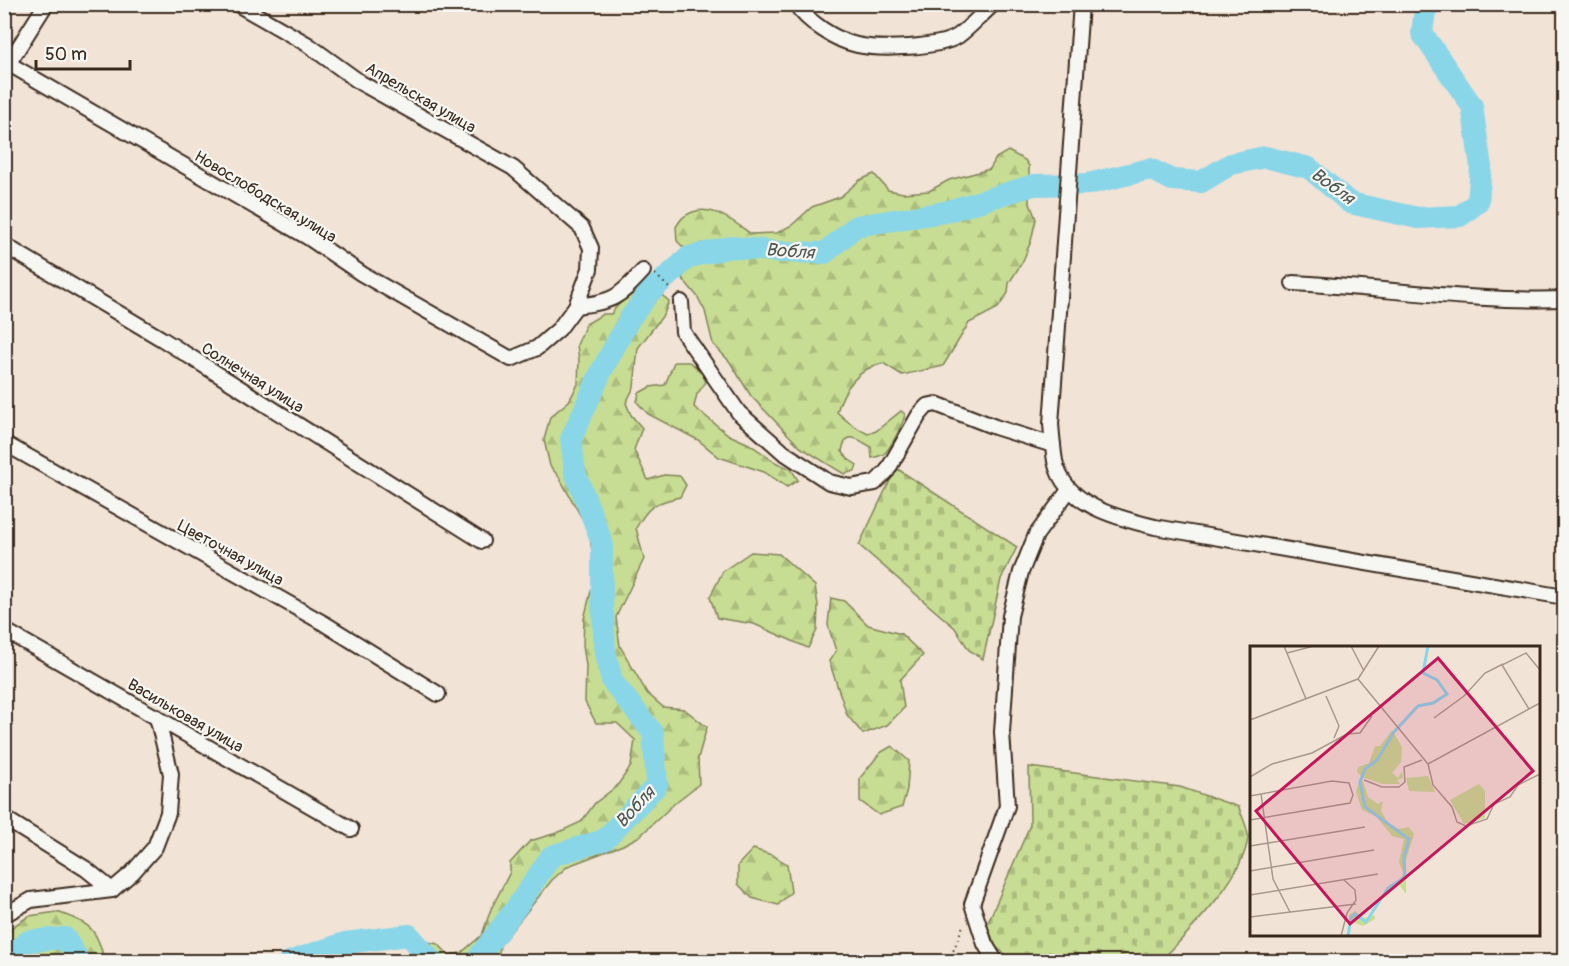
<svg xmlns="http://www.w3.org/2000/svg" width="1569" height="966" font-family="Pangolin,sans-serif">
	<defs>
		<pattern id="forest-firs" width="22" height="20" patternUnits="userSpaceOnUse" patternTransform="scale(1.5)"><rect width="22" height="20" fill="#c7dd93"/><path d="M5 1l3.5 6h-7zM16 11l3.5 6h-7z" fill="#acbe7e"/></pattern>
		<pattern id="cemetery-stones" width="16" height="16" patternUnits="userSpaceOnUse" patternTransform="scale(1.5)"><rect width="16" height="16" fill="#c7dd93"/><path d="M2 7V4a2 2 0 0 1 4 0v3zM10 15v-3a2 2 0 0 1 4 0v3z" fill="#acbe7e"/></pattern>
	</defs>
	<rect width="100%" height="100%" fill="#f1e3d6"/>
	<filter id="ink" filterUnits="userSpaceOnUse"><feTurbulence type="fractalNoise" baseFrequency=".0167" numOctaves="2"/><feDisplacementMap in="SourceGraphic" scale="12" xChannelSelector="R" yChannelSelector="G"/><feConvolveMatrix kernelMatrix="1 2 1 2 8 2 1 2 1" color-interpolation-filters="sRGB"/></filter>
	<g filter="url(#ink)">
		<g fill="url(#forest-firs)" stroke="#818458" stroke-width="1.5">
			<path d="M 1008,151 L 1025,160 L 1029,166 L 1029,201 L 1036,219 L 1031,241 L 1023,261 L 1009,283 L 1008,293 L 998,308 L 969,323 L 943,366 L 902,375 L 883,363 C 859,368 843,389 837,412 C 846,421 856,428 868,434 L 876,431 L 901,411 L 905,414 C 904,422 892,446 885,453 C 882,456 876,457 872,458 L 871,447 C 858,439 846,429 842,451 L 848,459 L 857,465 L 855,471 L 844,474 L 800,447 L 751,396 L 730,362 L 713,344 L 705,311 L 697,296 L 682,278 L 688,266 L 687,251 L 677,241 L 676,227 C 678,224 681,218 685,216 C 708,200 733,221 751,234 L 777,233 L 792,225 L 812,207 L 840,197 L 860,180 L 874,174 L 888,190 L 903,193 L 929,191 L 949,180 L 990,169 L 996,158 Z"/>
			<path d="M 644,285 L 649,285 L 669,301 L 664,314 L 638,348 L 634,387 L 626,403 L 631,415 L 642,428 L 634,450 L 648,480 L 664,475 L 680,476 L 686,485 L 680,497 C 654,503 649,505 636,528 L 644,559 L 616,617 L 620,646 L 647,693 L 663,707 L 684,709 L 707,727 L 698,758 L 699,784 L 676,802 L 640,836 L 623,845 L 568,866 L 552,880 L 500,945 L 498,961 L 412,961 L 428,942 L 438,944 L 449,955 L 461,953 L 482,935 L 491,909 L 510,872 L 510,863 L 530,841 L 557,833 L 581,822 L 595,803 L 617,786 L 631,766 L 635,740 L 617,723 L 596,723 L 585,702 L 586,665 L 583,646 L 584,619 L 593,583 L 593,558 L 589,531 L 559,477 L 550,466 L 544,440 L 550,417 L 569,401 L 578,384 L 579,360 L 577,345 L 586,324 L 603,314 L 611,314 C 620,299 632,297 644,285 Z"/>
			<polygon points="674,362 689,362 701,371 706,382 697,394 694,407 729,435 749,444 777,463 791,469 798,480 787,487 764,472 719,457 698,440 648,414 637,402 639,393 650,387 665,385"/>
			<polygon points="751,552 779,554 815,586 818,605 817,630 808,648 754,624 717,618 710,597 723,571"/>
			<polygon points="831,598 844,601 868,625 901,634 923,655 900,680 904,708 887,725 863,734 847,715 829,661 836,651 828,625"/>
			<polygon points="892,746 909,761 907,789 902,807 879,815 860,801 860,778 880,753"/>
			<polygon points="753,849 772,855 787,864 791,892 778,905 752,898 738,884 738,865"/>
			<path d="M 57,912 C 88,922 98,928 104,961 L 15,961 L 6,948 L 12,927 L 29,916 Z"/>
		</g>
		<g fill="url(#cemetery-stones)" stroke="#818458" stroke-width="1.5">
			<polygon points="896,468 1017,547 1001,579 983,659 969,650 955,628 859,545"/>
			<path d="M 1029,767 L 1180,787 L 1239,807 C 1241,816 1249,829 1248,838 C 1243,879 1189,931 1161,961 L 1014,961 L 996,947 L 987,925 L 1030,825 Z"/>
		</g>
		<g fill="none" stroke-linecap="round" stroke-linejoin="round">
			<g stroke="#8ad6e9" stroke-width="22">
				<polyline points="4,961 28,941 65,938 80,962"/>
				<polyline points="289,962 345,943 409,935 433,962"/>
				<polyline points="475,962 521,901 551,856 604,840 657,785 653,733 612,681 605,651 602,600 602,542 575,472 571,439 601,372 630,318 650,292 689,257 731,247 779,252 825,253 856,226 945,212 1034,185 1088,184 1150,169 1172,180 1201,182 1231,164 1265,157 1309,168 1350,203 1418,218 1460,216 1478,202 1481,167 1472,106 1422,33 1425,10 1431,4"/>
			</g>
			<g stroke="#3b2a1e" stroke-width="18">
				<g id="minor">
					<path d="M 796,4 C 807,22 837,41 857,45 C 880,50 939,48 958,36 C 969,28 979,17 990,7"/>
					<path d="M 1081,4 L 1051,424 C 1052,436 1053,449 1055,461 C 1064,505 1117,518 1155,527 L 1564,597"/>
					<polyline points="4,61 309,238 362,274 511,359 537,348 559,329 576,306 590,269 591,248 582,228 513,168 361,83 307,44 237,4"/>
					<polyline points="5,69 46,4"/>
					<polyline points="4,245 162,339 482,541"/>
					<path d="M 1293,283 C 1384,288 1474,302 1564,299"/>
					<polyline points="681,302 683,332 739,413 783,452 829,482 851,487 875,483 887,471 919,415 927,406 936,404 995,427 1053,445"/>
					<path d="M 576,306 C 613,302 618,298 643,271"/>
					<polyline points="4,443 325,624 438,694"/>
					<polyline points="4,630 351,829"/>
					<polyline points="4,818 86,869 112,890"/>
					<polyline points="4,915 31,900 112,890 132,873 155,847 168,813 171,774 157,717"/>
					<polyline points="996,962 985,944 972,904 1007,806 1002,732 1010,616 1021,572 1036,535 1069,490"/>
				</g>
			</g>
			<g stroke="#3b2a1e" stroke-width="2" stroke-dasharray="1.5 4.5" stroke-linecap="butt">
				<polyline points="655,274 672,291"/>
				<polyline points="949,962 964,923"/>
			</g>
			<use href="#minor" stroke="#f6f6f2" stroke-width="14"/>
		</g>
	</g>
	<g text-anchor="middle" stroke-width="4.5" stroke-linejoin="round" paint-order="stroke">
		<g font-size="16" fill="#3b2a1e" stroke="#f6f6f2">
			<text transform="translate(421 97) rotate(30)" y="6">Апрельская улица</text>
			<text transform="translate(266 196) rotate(31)" y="6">Новослободская улица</text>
			<text transform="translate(253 377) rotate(32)" y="6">Солнечная улица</text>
			<text transform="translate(231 552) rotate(29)" y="6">Цветочная улица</text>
			<text transform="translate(186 715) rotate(30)" y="6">Васильковая улица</text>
		</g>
		<g font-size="18" font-style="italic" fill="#4f5551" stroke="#f6f6f2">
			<text transform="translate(1333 186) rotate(36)" y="6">Вобля</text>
			<text transform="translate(790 251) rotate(4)" y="6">Вобля</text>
			<text transform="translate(635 807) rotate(-47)" y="6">Вобля</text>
		</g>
	</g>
	<g transform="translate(1250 646)">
		<rect width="290" height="290" fill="#f1e3d6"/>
		<path d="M 142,84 L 152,101 L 151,116 L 142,127 L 148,132 L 152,125 L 153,132 L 147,134 L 150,138 L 132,138 L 112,131 L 107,126 L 108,121 L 119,117 L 125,100 L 130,100 ZM 113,135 L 118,151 L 128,158 L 133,155 L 131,165 L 138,177 L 149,183 L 159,181 L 164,188 L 156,214 L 156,248 L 148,237 L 153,227 L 149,216 L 154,193 L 142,190 L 126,170 L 112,164 L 106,146 L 109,136 ZM 105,265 L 114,272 L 125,269 L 125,273 L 113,280 L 99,275 L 99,269 Z" fill="#c7dd93"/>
		<path d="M 178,130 L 185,146 L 159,145 L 156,132 ZM 229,138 L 235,145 L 235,172 L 214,178 L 200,154 Z" fill="#c7dd93"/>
		<path fill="none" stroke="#8ad6e9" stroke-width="3" d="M 98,290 L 101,272 L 105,268 L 116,276 L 138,242 L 155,231 L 154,211 L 159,193 L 115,161 L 110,136 L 115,123 L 127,114 L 144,86 L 168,60 L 183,57 L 197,48 L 187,34 L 173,27 L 178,0"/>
		<path fill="none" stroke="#a8998c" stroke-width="1.5" d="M 34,0 L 56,53M 101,0 L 114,25M 37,7 L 64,0M 108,33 L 129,0M 76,50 L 89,80 L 84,92M 279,63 L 252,19 L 276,7 L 290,24M 184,72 L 214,50 L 235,27 L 253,18M 0,74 L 108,33 L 178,118 L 290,57M 178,118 L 183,139 L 202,161 L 207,176 L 216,180 L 237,173 L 244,158 L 260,151 L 268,139 L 290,128M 0,131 L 22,118 L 62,107 L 97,88 L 110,87 L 122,70M 114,134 L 132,141 L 149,141 L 155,136 L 154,121 L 172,114M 11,148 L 23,233 L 40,266M 0,150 L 82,135 L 99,137 L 103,149 L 100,157 L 0,174M 0,200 L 115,181M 0,225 L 124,204M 0,249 L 128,228M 0,271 L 106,258M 91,290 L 97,267 L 106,254 L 105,244 L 94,234"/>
		<path fill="#c2185b" fill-opacity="0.15" stroke="#c2185b" stroke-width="3" d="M 188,12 L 283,125 L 100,278 L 6,165 Z"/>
		<rect width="290" height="290" fill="none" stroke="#3b2a1e" stroke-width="3"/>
	</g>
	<rect width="1569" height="966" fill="none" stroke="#f6f6f2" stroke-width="24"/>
	<rect x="12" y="12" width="1545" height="942" fill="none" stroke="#3b2a1e" stroke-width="2" filter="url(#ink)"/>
	<path d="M36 60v9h94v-9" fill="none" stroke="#3b2a1e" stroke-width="3"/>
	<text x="45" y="60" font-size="18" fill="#3b2a1e" stroke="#f6f6f2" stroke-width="4.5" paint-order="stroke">50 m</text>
</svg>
